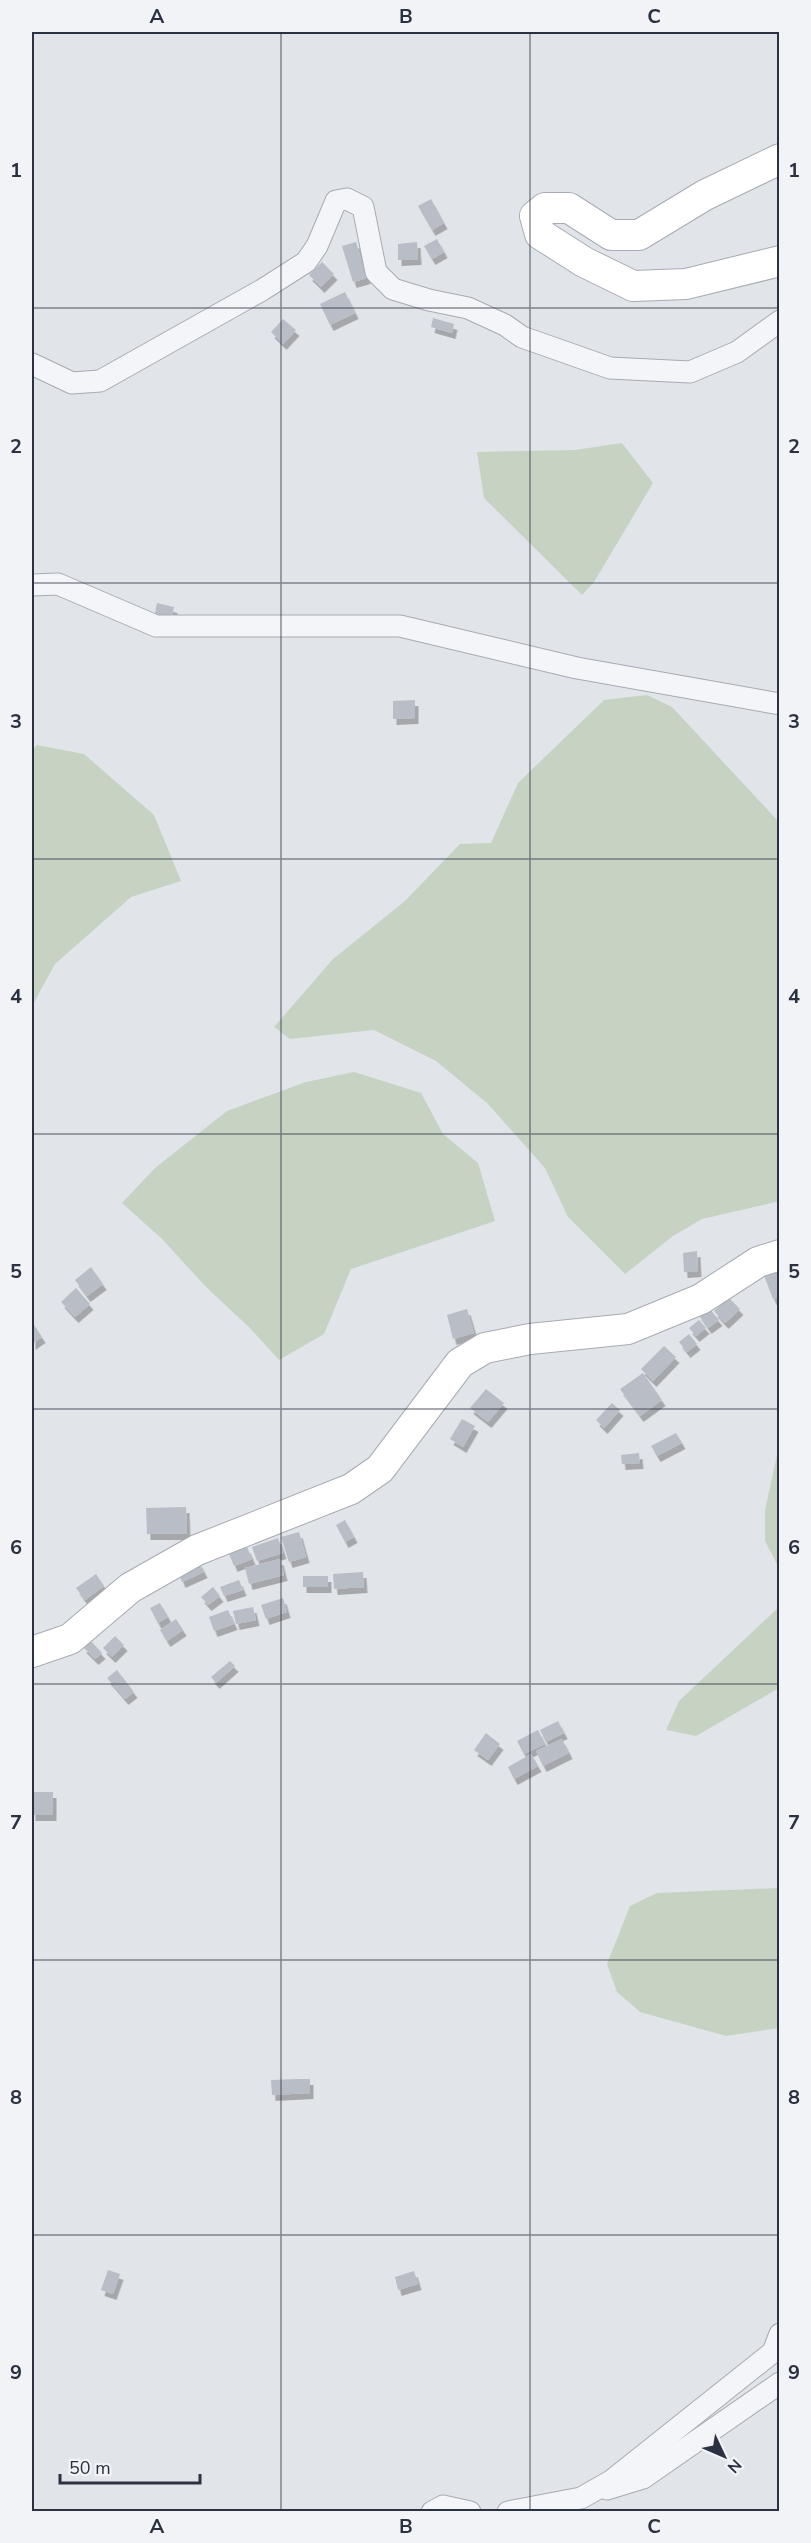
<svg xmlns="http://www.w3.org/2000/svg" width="811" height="2543" font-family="'Nunito Sans',sans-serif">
	<defs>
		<filter id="shadow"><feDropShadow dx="3.5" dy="6" stdDeviation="0" flood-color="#0004"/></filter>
	</defs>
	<rect width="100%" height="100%" fill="#e1e4e9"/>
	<g fill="#c6d3c3">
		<polygon points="622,443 653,483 594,582 582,595 484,498 477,452 575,450"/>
		<polygon points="647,695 672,707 779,822 780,1201 702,1219 673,1236 625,1274 568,1217 545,1168 487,1103 436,1061 374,1030 290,1039 274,1027 333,959 405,901 460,844 491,843 518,783 604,700"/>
		<polygon points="37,745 84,754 154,815 181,881 131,897 55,964 32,1006 32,750"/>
		<polygon points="354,1072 421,1093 443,1134 478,1163 495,1221 351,1269 324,1334 279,1360 249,1327 207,1288 162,1239 122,1203 155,1168 227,1111 306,1082"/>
		<polygon points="779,1446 779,1568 765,1541 765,1510"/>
		<polygon points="779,1607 779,1688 696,1736 666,1730 679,1701"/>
		<polygon points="779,1888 779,2028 726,2036 640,2012 617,1992 607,1964 630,1906 657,1893"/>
	</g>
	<g fill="#b9bdc6" filter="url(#shadow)">
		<polygon points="431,199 444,223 432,230 418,206"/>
		<polygon points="437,239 444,252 432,259 424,246"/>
		<polygon points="356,242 367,278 353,282 342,246"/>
		<polygon points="417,242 418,259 398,260 398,244"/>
		<polygon points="322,262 334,274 321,287 309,275"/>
		<polygon points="345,292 355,313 330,325 320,304"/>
		<polygon points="433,318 454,324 452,333 431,327"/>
		<polygon points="283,319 296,330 283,344 271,332"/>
		<polygon points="157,603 174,607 172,618 155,614"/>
		<polygon points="415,700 415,718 393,719 393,701"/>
		<polygon points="697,1251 698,1271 684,1272 683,1253"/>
		<polygon points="91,1267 103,1284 87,1296 75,1280"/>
		<polygon points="780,1267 780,1297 773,1299 763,1273"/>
		<polygon points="76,1288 90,1304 75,1317 61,1302"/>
		<polygon points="729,1298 740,1309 725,1323 714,1311"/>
		<polygon points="708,1307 719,1320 708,1328 698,1314"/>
		<polygon points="467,1309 474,1333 453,1339 447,1315"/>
		<polygon points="699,1320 706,1328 696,1336 689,1328"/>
		<polygon points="32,1322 42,1337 32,1344"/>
		<polygon points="689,1334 697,1344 687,1352 679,1342"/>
		<polygon points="664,1346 676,1357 653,1381 641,1369"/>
		<polygon points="643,1373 662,1400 640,1416 620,1389"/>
		<polygon points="486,1389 504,1403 488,1422 470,1408"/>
		<polygon points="612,1403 620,1410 604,1428 596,1420"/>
		<polygon points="462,1419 475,1426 463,1447 450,1439"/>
		<polygon points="676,1433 682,1443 657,1456 651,1446"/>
		<polygon points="639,1453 640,1463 622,1464 621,1455"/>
		<polygon points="186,1507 187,1534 147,1534 146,1508"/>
		<polygon points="345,1520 354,1537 345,1542 336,1525"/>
		<polygon points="299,1532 306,1557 289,1562 281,1537"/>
		<polygon points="278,1538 283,1553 257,1561 252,1547"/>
		<polygon points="247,1547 252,1559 234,1566 229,1554"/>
		<polygon points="280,1559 284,1575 249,1584 245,1568"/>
		<polygon points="199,1562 204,1572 182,1582 178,1572"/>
		<polygon points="363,1572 364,1587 334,1589 333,1574"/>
		<polygon points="96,1574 104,1586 85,1600 76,1588"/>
		<rect x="303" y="1576" width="25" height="11"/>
		<polygon points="239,1580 243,1590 224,1596 220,1587"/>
		<polygon points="213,1587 220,1596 208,1605 201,1597"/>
		<polygon points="283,1598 287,1612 266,1619 261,1605"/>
		<polygon points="160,1603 168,1617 158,1623 150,1608"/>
		<polygon points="253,1607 256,1620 236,1624 233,1611"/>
		<polygon points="228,1610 234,1624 214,1631 209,1617"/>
		<polygon points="176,1619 183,1630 167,1641 160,1630"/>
		<polygon points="115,1636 124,1645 112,1657 103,1648"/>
		<polygon points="90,1640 102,1653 95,1659 83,1647"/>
		<polygon points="230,1661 235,1666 216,1683 211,1677"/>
		<polygon points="117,1670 134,1692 125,1699 107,1678"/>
		<polygon points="558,1721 564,1733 546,1742 540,1730"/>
		<polygon points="538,1730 545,1744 524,1754 517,1741"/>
		<polygon points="486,1733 500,1744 488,1760 474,1750"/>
		<polygon points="562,1739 569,1753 543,1766 536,1751"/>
		<polygon points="531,1754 538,1766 514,1779 508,1767"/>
		<rect x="32" y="1792" width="21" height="23"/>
		<polygon points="298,2079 310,2079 310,2093 272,2095 271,2080"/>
		<polygon points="108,2270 120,2274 113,2294 101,2290"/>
		<polygon points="414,2271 418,2284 398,2290 395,2277"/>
	</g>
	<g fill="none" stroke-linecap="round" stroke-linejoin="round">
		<g stroke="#a7abb3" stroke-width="23">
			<g id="minor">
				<polyline points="32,364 72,383 100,381 262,290 306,262 317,246 336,201 347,199 363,207 376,272 393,289 429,300 468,308 505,325 522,337 610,368 690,372 737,352 780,321"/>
				<polyline points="32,585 58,584 156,626 400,626 577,668 780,704"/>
				<polyline points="607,2489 643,2478 780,2383"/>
				<polyline points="432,2512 443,2506 470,2512"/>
				<polyline points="508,2512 581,2498 611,2481 773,2352 780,2334"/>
			</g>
		</g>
		<g stroke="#a7abb3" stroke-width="32">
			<g id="secondary">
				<polyline points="780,159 705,195 639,235 611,235 569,208 545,208 535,216 540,234 584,262 633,286 686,284 780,261"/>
				<polyline points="32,1652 70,1639 130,1588 197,1550 351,1489 380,1469 460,1363 485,1348 530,1339 628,1329 701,1299 758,1262 780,1255"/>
			</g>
		</g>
		<use href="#minor" stroke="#f4f5f8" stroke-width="21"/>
		<use href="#secondary" stroke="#fff" stroke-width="30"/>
	</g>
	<path fill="none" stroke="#2b3140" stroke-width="1.5" stroke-opacity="0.55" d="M 281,32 L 281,2512M 530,32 L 530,2512M 32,308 L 780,308M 32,583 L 780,583M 32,859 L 780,859M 32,1134 L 780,1134M 32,1409 L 780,1409M 32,1684 L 780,1684M 32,1960 L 780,1960M 32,2235 L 780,2235"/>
	<rect width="811" height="2543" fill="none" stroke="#f1f3f7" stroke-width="66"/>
	<g transform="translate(724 2456) rotate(134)" stroke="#f1f3f7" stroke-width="4.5" paint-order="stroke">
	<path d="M0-4.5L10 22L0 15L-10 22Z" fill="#2b3140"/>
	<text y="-9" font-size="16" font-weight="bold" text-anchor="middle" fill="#2b3140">N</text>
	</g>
	<path d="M60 2474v9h140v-9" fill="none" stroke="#2b3140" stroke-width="3"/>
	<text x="69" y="2474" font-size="18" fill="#2b3140" stroke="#f1f3f7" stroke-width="4.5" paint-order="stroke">50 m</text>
	<rect x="33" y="33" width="745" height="2477" fill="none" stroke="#2b3140" stroke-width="2"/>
	<g font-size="20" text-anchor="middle" font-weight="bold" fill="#2b3140">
		<text x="157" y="23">A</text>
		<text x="406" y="23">B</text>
		<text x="654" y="23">C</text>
		<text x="16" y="177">1</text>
		<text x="794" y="177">1</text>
		<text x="16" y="453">2</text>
		<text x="794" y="453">2</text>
		<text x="16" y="728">3</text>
		<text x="794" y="728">3</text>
		<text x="16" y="1003">4</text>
		<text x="794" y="1003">4</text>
		<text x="16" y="1278">5</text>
		<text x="794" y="1278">5</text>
		<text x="16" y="1554">6</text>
		<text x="794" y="1554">6</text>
		<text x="16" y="1829">7</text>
		<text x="794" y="1829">7</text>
		<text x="16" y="2104">8</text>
		<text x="794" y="2104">8</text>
		<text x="16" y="2379">9</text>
		<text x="794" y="2379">9</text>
		<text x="157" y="2533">A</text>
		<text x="406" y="2533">B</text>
		<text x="654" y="2533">C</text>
	</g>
</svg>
